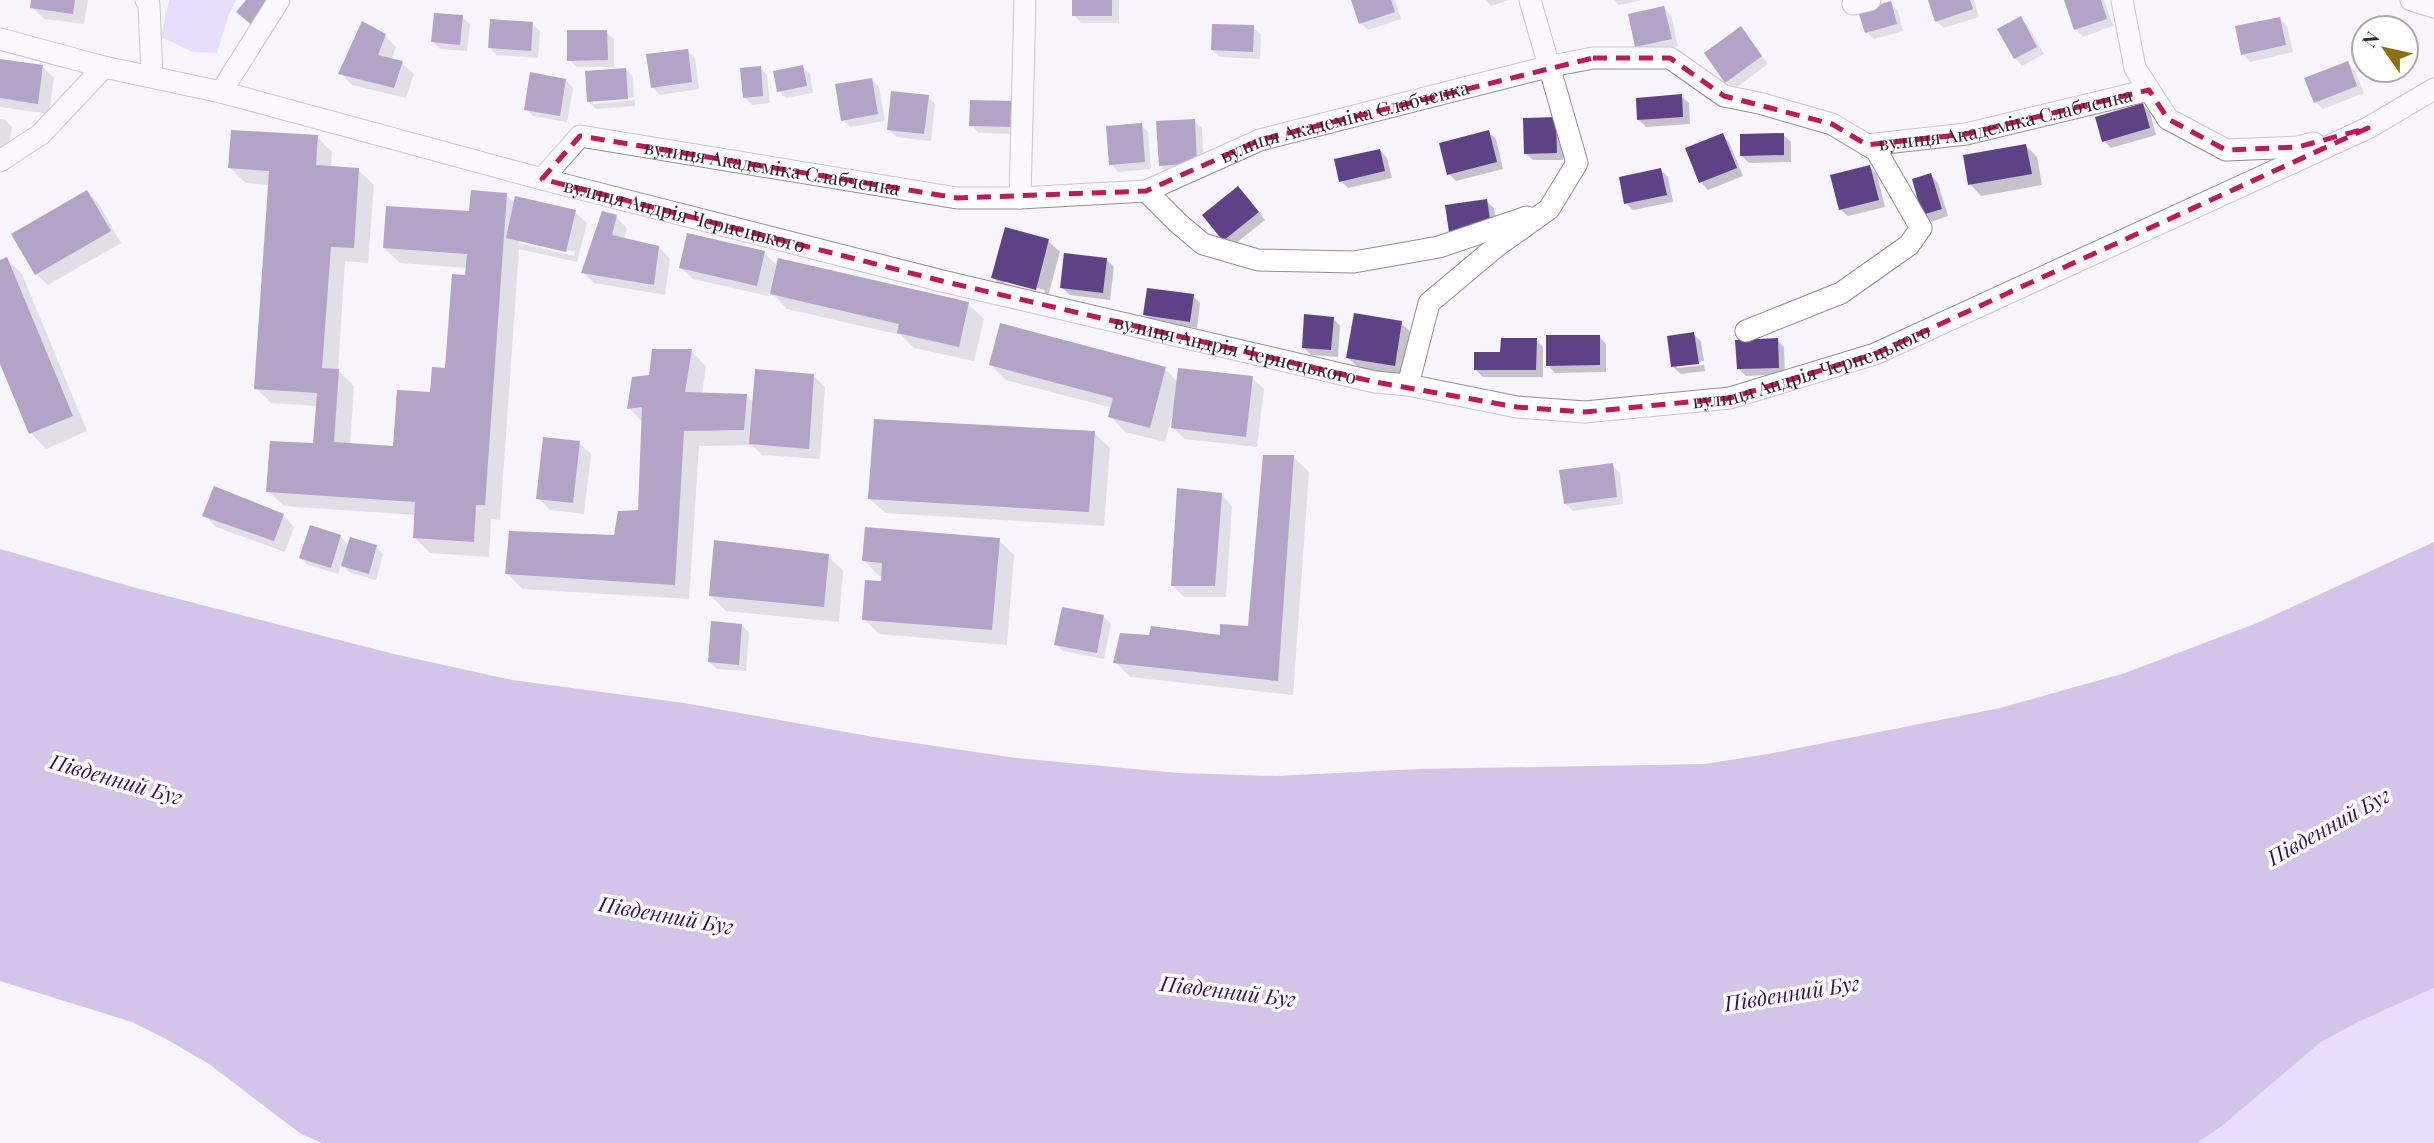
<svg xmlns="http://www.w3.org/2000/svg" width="2434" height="1143" font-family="'Playfair Display',serif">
	<rect width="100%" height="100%" fill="#f7f4fc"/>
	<g fill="#d7c1fe">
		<polygon points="169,0 236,0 229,14 217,53 193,52 161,37"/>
		<polygon points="2434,988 2434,1143 2197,1143 2222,1126 2321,1042 2358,1022"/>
	</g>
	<polygon fill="#a88bd6" points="2434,542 2434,988 2358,1022 2321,1042 2222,1126 2197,1143 322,1143 301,1134 209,1064 166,1039 132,1022 0,981 0,549 136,588 398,655 512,680 684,703 874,737 1016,758 1178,773 1276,776 1418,769 1704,764 1768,754 2000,708 2125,673 2257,623"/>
	<g fill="#0003" fill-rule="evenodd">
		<polygon points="33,0 88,0 84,24 44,19 32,7"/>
		<polygon points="1074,0 1119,0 1119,23 1081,23 1074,15"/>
		<polygon points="1353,0 1395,0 1401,19 1368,30 1361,23"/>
		<polygon points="1485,0 1509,0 1491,6"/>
		<polygon points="1613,0 1642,0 1619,5"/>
		<polygon points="1933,0 1974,0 1979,17 1944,28 1936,21"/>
		<polygon points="2066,0 2104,0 2113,26 2083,37 2076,29"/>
		<polygon points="1890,3 1898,11 1903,31 1874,39 1866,32"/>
		<polygon points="1664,8 1671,15 1678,46 1644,54 1637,46"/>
		<polygon points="462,17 470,24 467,51 440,49 433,42"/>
		<polygon points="2021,18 2028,26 2044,54 2022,66 2015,58"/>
		<polygon points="2280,18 2287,26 2293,52 2250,62 2243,54"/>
		<polygon points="532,24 540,31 538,58 497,55 489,47"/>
		<polygon points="1254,27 1261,35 1260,59 1220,57 1212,50"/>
		<polygon points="1741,28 1768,64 1734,89 1726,81"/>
		<polygon points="606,32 614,39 614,67 577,67 569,60"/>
		<polygon points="385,36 396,47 391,60 402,63 414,74 406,98 352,85 341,73"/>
		<polygon points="687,51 695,58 699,89 660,95 652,87"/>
		<polygon points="0,61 42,66 54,78 49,114 0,107"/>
		<polygon points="2347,63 2355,71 2364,93 2323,109 2315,102"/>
		<polygon points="760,67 767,75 770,103 752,105 745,98"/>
		<polygon points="802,67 810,74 813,93 786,98 779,91"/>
		<polygon points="626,69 633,77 634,97 593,100 593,104 635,100 635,106 596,109 589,102"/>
		<polygon points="566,80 573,88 567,122 533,116 526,109"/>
		<polygon points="872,80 879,87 885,121 850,127 842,120"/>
		<polygon points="1681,96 1689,103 1690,124 1646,127 1639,120"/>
		<polygon points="928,97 935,104 931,141 896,137 889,129"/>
		<polygon points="972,102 1022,134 979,133 971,126"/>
		<polygon points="2142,105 2150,112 2156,135 2111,148 2104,141"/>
		<polygon points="0,119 4,119 12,127 6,160 0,159"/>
		<polygon points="1525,119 1563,126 1563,160 1533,160 1525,153"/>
		<polygon points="1194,121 1202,128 1204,170 1168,173 1160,165"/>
		<polygon points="1141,125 1148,132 1151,169 1118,172 1111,164"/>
		<polygon points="1488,132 1496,139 1503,169 1456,181 1449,174"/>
		<polygon points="1722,135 1729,142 1743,176 1708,190 1701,182"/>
		<polygon points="1783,135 1791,142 1791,162 1749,163 1742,156"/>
		<path d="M 317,137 L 332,152 L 331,168 L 358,170 L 374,185 L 368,263 L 345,261 L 338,370 L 354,386 L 350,445 L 395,448 L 447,369 L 467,277 L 468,268 L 400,263 L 384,248 L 471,213 L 506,195 L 515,204 L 575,212 L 587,223 L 577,262 L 519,249 L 500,520 L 491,519 L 489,557 L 430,553 L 415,538 L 416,515 L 284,506 L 268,491 L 315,445 L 317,406 L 271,403 L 256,388 L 270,185 L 246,183 L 230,168 ZM 519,240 L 575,252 L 574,256 L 519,243 Z"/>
		<polygon points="2026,146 2037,157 2042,185 1981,196 1970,184"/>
		<polygon points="1380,150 1387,158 1392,178 1348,188 1341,181"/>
		<polygon points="1870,167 1877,175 1885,207 1848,216 1840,209"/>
		<polygon points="1661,170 1668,177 1673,202 1633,210 1626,203"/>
		<polygon points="1931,175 1938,183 1948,216 1931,222 1924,214"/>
		<polygon points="87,192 98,203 121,243 48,285 36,274"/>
		<polygon points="1246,195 1265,220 1231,247 1224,240"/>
		<polygon points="1486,201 1494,208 1498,233 1458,239 1451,231"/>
		<polygon points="616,217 627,228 624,240 659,247 670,259 665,295 594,283 583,272"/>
		<path d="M 1048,241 L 1060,252 L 1047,300 L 1004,289 L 993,277 ZM 1004,280 L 1045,290 L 1044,294 L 1004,283 Z"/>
		<polygon points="764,253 778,266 968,304 984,319 974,361 914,348 901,335 787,309 770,291 768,296 693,279 681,268"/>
		<polygon points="6,259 22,274 87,431 46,449 31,433 0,359 0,262"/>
		<polygon points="1107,260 1114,267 1110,300 1070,295 1062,288"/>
		<polygon points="1193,296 1200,303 1197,328 1153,322 1145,315"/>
		<polygon points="1333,318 1340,326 1338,357 1311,355 1303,347"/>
		<polygon points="1401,323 1413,334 1406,377 1360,369 1348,358"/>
		<polygon points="1693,334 1701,341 1704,361 1677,365 1677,368 1704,365 1705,371 1681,374 1673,367"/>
		<polygon points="1599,336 1606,344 1606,372 1555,373 1548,365"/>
		<polygon points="1536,340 1543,347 1543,377 1483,377 1475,369 1502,354"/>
		<polygon points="1777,340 1784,347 1785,374 1746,376 1738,368"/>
		<polygon points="691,351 706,366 702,394 747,396 754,403 814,376 825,387 820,459 762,455 752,445 699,446 689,599 522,589 507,573 615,537 640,511 643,423 629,408"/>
		<polygon points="991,365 1165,369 1178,382 1252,378 1264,389 1257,447 1185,439 1173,428 1175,414 1173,413 1165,442 1125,432 1110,416 1112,408 1006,380"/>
		<polygon points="1094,433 1110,448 1104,526 885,513 869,498"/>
		<polygon points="579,443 591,454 584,514 550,510 538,498"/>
		<polygon points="1293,457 1309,472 1293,695 1130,677 1115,662 1222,637 1250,627"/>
		<polygon points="1612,465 1620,473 1623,504 1573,511 1565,503"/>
		<polygon points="1221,494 1232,506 1226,597 1184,597 1172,585"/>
		<polygon points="205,515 283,515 294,527 285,552 216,527"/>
		<polygon points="340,536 349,545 376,547 383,554 376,580 351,573 341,564 338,574 308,565 301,558"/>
		<polygon points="999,540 1014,555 1007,645 879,634 864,619 882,583 883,576 879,576 864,560"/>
		<polygon points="828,556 843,571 839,622 726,611 710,595"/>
		<polygon points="1104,617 1111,624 1104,659 1063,651 1056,644"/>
		<polygon points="742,625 749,633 746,671 717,669 709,662"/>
	</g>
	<g fill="#5f4286">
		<polygon points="31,0 75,0 73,14 30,8"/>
		<polygon points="246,0 269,0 253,26 236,12"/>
		<rect x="1072" y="0" width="40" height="16"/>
		<polygon points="1351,0 1391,0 1395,12 1359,24"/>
		<polygon points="1928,0 1970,0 1973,9 1935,22"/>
		<polygon points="2064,0 2101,0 2107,19 2074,30"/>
		<polygon points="1891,1 1897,24 1865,33 1858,11"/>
		<polygon points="1664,6 1672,39 1635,47 1628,14"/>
		<polygon points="434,13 463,15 460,45 431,42"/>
		<polygon points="2021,16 2037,47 2014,59 1997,29"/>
		<polygon points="2280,17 2286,45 2241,55 2235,26"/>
		<polygon points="490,19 533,22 531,51 488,48"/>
		<polygon points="362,21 386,34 378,55 403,61 394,88 338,74"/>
		<polygon points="1212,24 1254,25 1253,52 1211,50"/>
		<polygon points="1741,26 1762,56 1725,83 1704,53"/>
		<polygon points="567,30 607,30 608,60 567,61"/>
		<polygon points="688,49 692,82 651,88 646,54"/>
		<polygon points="0,59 43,65 38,104 0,98"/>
		<polygon points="2348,61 2357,86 2314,103 2304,78"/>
		<polygon points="803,65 807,86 777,92 773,71"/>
		<polygon points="761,66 763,96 743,98 740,68"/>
		<polygon points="626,68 628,99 587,102 585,71"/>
		<polygon points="530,72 566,79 560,116 524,110"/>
		<polygon points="872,78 878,114 841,121 835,84"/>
		<polygon points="891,91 929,95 924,134 887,130"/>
		<polygon points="1682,94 1683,117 1637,120 1636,98"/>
		<polygon points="970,100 1016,101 1016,127 969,126"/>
		<polygon points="2143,103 2150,128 2102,142 2095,117"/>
		<polygon points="1556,117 1557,153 1524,154 1523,118"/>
		<polygon points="1195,119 1197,163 1159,166 1156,121"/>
		<polygon points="1142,123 1145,162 1109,165 1106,126"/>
		<polygon points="231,130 318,135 316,165 359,168 354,248 331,247 322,368 339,369 334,442 393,446 397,390 430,392 432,367 445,368 452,274 465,275 467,254 383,248 386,206 469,211 471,190 507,193 485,505 476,505 474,542 413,538 415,502 266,492 270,441 313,443 317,393 254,389 269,171 228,168"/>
		<polygon points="1489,130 1497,162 1447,175 1439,143"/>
		<polygon points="1723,133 1737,168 1699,183 1685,148"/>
		<polygon points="1784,133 1784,155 1740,156 1740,134"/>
		<polygon points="2026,144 2032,174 1968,185 1963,155"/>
		<polygon points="1380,149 1385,171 1339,182 1334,159"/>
		<polygon points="1870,165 1879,200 1839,210 1830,175"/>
		<polygon points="1661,168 1667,195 1624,204 1619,177"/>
		<polygon points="1931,173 1942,209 1922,215 1912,179"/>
		<polygon points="1238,186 1259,212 1223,241 1202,215"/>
		<polygon points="87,190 111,231 35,275 11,234"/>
		<polygon points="515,196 576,210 566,252 506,238"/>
		<polygon points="1487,199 1491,226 1449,232 1445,205"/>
		<polygon points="602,211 617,215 612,235 659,246 654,285 581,273"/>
		<polygon points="1005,227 1049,239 1036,290 991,278"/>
		<polygon points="687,233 765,251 757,286 679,268"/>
		<polygon points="1064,253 1107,258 1103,293 1060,288"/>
		<polygon points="7,257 73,416 29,434 0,364 0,260"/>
		<polygon points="778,258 969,302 959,347 897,333 899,324 770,294"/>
		<polygon points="1147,288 1194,294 1190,322 1143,315"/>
		<polygon points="1354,313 1402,321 1395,366 1346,358"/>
		<polygon points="1304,314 1334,317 1331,350 1302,348"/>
		<polygon points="1000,323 1166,367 1150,428 1108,417 1113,398 989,365"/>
		<polygon points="1694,332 1699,364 1671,367 1667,336"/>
		<polygon points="1546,335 1600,335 1600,365 1546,366"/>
		<polygon points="1501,338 1537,338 1536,370 1474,370 1474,352 1500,352"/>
		<polygon points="1778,338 1779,368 1737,369 1735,340"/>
		<polygon points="652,349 692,349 685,392 747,394 744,430 684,431 675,585 505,574 509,531 614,535 618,511 638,510 642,407 627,409 632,377 649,375"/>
		<polygon points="1178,368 1253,376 1246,437 1171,428"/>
		<polygon points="755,369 814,374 809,449 749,444"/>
		<polygon points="874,419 1095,431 1089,512 868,499"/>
		<polygon points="543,437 580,441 573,503 536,499"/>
		<polygon points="1263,455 1294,455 1278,681 1113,663 1120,633 1149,635 1151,626 1220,635 1220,624 1248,626"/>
		<polygon points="1613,463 1617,497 1564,504 1559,470"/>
		<polygon points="214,486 284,514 274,541 202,516"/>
		<polygon points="1177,488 1222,493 1215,586 1171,586"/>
		<polygon points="310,525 341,535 331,568 299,558"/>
		<polygon points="865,527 1000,538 992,630 862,620 865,580 881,581 882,563 862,561"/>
		<polygon points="350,537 377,545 369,574 341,566"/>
		<polygon points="714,540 829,554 824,607 709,596"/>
		<polygon points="1062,607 1104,615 1097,653 1054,645"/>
		<polygon points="711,621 742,624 739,665 708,662"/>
	</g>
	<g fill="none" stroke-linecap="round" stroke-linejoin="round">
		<g stroke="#918e96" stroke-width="23">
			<g id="minor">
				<polyline points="146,0 149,5 152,77"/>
				<polyline points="2122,0 2135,68 2168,119 2226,150 2298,147 2314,143"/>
				<polyline points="2411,0 2434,7"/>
				<polyline points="1853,4 1870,0"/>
				<path id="s1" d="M 0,39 L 104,67 L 221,92 L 542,179 L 942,281 L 1375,382 L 1408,385 L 1517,407 L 1585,412 L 1730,398 L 1875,354 L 2368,128 L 2434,89"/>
				<polyline points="221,92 279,0"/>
				<polyline points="0,161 41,134 104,67"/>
				<path id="s2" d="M 542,179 L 580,136 L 957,198 L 1020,198 L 1146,191 L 1260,140 L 1551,66 L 1593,58 L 1670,58 L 1724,96 L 1759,103 L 1832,124 L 1867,145 L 1966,134 L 2149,90"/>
				<polyline points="1146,191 1178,223 1203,244 1258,260 1354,262 1439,247 1527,217"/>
				<polyline points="1020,198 1025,0"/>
				<polyline points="1746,331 1841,293 1909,245 1921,228 1876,150 1867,145"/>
				<polyline points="1408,385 1429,303 1497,246 1549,209 1577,163 1530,0"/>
			</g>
		</g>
		<use href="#minor" stroke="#fff" stroke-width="21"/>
	</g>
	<path d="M0 0H2434V1143H0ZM 1593,58 L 1670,58 L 1724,96 L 1832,124 L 1867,145 L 1966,134 L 2149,90 L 2168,119 L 2226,150 L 2298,147 L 2368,128 L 1875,354 L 1730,398 L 1585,412 L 1517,407 L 1375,382 L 942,281 L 542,179 L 580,136 L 957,198 L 1146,191 L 1260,140 Z" fill="#f7f4fc" fill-opacity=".55" fill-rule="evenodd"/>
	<path fill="none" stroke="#c2185b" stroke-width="5" stroke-dasharray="14 9" stroke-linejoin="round" d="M 1593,58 L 1670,58 L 1724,96 L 1832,124 L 1867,145 L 1966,134 L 2149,90 L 2168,119 L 2226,150 L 2298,147 L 2368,128 L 1875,354 L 1730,398 L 1585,412 L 1517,407 L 1375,382 L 942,281 L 542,179 L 580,136 L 957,198 L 1146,191 L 1260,140 Z"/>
	<g text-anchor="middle" stroke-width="7" stroke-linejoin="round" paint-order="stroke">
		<g font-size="19" fill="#2a292c" stroke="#fff">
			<text dy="7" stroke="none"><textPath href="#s2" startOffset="1533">вулиця Академіка Слабченка</textPath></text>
			<text dy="7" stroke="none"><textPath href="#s2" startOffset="840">вулиця Академіка Слабченка</textPath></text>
			<text dy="7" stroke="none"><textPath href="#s2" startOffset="252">вулиця Академіка Слабченка</textPath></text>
			<text dy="7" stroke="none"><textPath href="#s1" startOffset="707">вулиця Андрія Чернецького</textPath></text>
			<text dy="7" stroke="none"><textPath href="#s1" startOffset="1274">вулиця Андрія Чернецького</textPath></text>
			<text dy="7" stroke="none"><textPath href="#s1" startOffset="1862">вулиця Андрія Чернецького</textPath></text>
		</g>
		<g font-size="21" font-style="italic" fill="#390964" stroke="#fff">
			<text transform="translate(116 780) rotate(16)" y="7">Південний Буг</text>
			<text transform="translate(2329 827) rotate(-29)" y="7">Південний Буг</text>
			<text transform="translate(666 916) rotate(10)" y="7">Південний Буг</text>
			<text transform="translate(1228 992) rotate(7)" y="7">Південний Буг</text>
			<text transform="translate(1792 994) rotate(-9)" y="7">Південний Буг</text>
		</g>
	</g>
	<g transform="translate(2385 49) rotate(304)"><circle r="33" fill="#ffffff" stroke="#aaa9ab" stroke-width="2"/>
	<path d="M0-5L12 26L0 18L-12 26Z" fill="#8b7114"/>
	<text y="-10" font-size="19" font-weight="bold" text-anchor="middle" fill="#2a292c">N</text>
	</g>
</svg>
